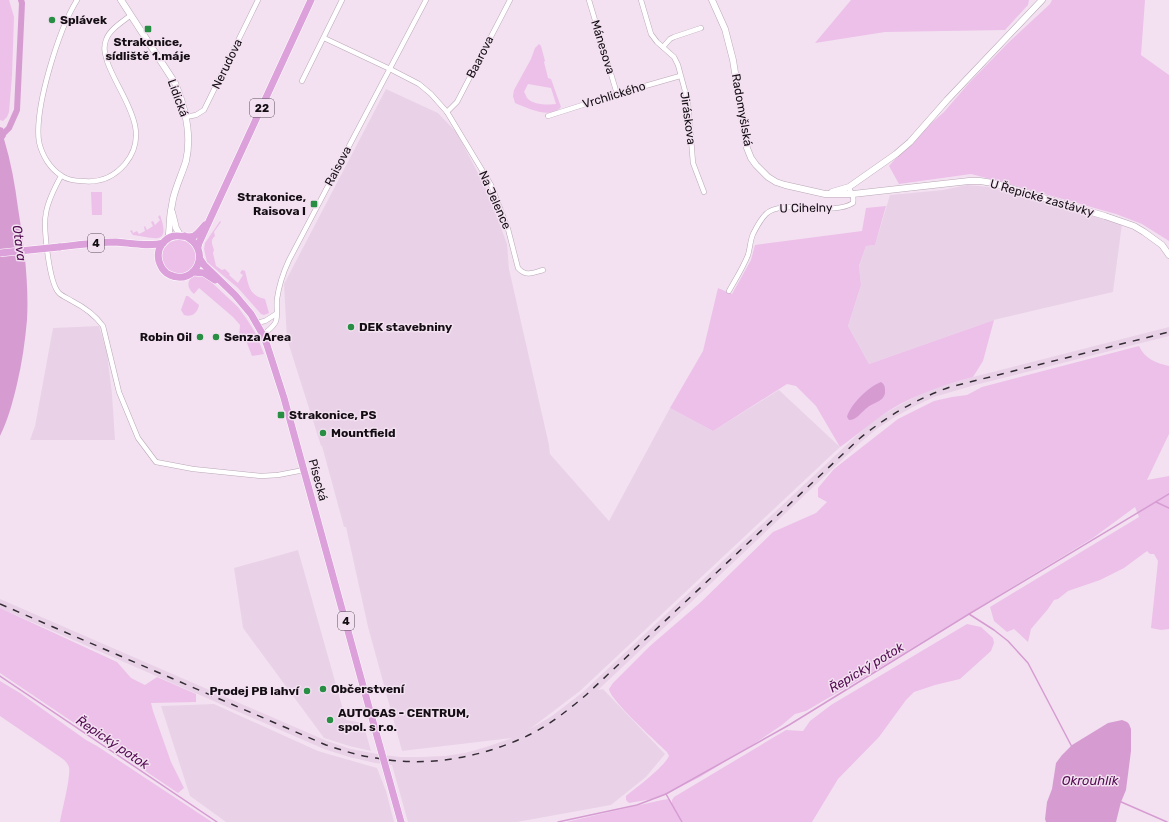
<svg xmlns="http://www.w3.org/2000/svg" width="1169" height="822" font-family="Rubik,sans-serif">
	<rect width="100%" height="100%" fill="#f3e1f1"/>
	<g fill="#e9d2e7">
		<polygon points="386,89 438,113 457,133 488,192 507,244 509,269 549,445 550,454 609,521 670,408 713,431 779,390 840,447 580,691 530,729 552,716 583,692 856,436 873,421 891,410 909,400 931,389 973,377 1169,327 1169,336 975,385 934,397 913,407 895,417 878,428 861,442 598,690 603,689 665,754 646,777 611,805 517,822 408,822 392,765 375,763 349,757 324,749 0,608 0,599 327,741 351,749 377,754 400,757 420,757 444,756 465,753 486,747 512,738 402,751 368,627 346,527 344,527 322,446 321,446 287,339 284,284"/>
		<polygon points="967,185 989,187 1122,224 1113,292 994,320 869,364 848,326 861,285 859,267 866,246 875,245 890,195 943,190"/>
		<polygon points="99,326 107,353 112,394 115,440 30,440 35,426 53,328"/>
		<polygon points="298,550 346,720 363,723 371,751 349,746 324,738 243,628 234,568"/>
		<polygon points="214,704 318,751 377,768 386,791 394,822 226,822 190,796 161,706"/>
	</g>
	<g fill="#ecc0e9" fill-rule="evenodd">
		<polygon points="0,0 9,0 14,17 12,75 9,112 7,117 3,121 0,120"/>
		<polygon points="851,0 1029,0 1028,5 1005,30 885,32 815,43"/>
		<polygon points="1052,0 1145,0 1141,55 1169,75 1169,241 1142,224 1116,214 998,181 971,174 899,184 889,166 910,142 944,112 969,83 1009,42 1050,4"/>
		<path d="M 539,44 L 541,46 L 545,61 L 544,62 L 548,78 L 551,79 L 561,107 C 550,120 528,108 515,103 L 513,96 L 514,90 L 531,59 L 535,48 ZM 528,84 L 551,88 L 556,104 C 548,105 533,105 527,98 C 527,98 525,93 524,92 Z"/>
		<polygon points="91,192 102,192 102,215 92,215"/>
		<path d="M 886,206 L 875,245 L 866,246 L 859,266 L 861,285 L 848,326 L 869,364 L 994,320 L 983,361 L 973,377 C 944,385 916,394 890,410 C 873,421 857,435 840,447 L 816,406 L 796,386 L 787,384 L 713,431 L 670,408 L 703,351 L 718,288 L 732,294 L 751,260 L 755,245 L 862,231 L 866,208 Z"/>
		<path d="M 160,215 C 171,246 155,238 133,235 L 130,231 L 132,230 L 133,233 L 137,231 L 139,234 L 145,231 L 144,227 L 145,226 L 147,230 L 153,226 L 151,222 L 153,221 L 155,225 L 160,220 L 158,217 Z"/>
		<path d="M 220,221 L 221,222 L 214,232 L 215,236 C 210,240 212,244 214,250 L 213,253 L 216,266 L 222,270 L 225,269 L 230,274 L 229,275 L 238,283 L 243,275 L 240,273 L 242,270 L 245,271 C 249,285 248,295 265,299 L 269,313 L 264,315 L 261,314 L 238,288 L 207,262 L 204,249 L 205,243 Z"/>
		<circle cx="179" cy="257" r="17"/>
		<path d="M 194,275 L 201,275 L 208,279 L 238,307 L 248,321 L 256,334 L 264,354 L 252,356 L 245,338 L 239,338 L 240,325 L 233,317 L 199,288 L 194,294 C 187,288 186,281 194,275 Z"/>
		<path d="M 186,296 L 188,296 L 199,305 C 198,312 192,318 184,315 L 181,310 Z"/>
		<path d="M 1139,346 C 1145,359 1156,363 1169,366 L 1169,434 L 1147,480 L 1169,476 L 1169,629 L 1161,630 L 1151,628 L 1158,561 L 1154,554 L 1150,554 L 1147,551 L 1124,568 L 1100,580 L 1068,591 L 1058,599 L 1054,600 L 1048,609 L 1031,629 L 1028,642 L 1014,629 L 1007,632 L 994,621 L 990,607 L 1139,517 L 1135,507 L 1093,538 L 866,676 L 806,711 L 795,714 L 782,725 L 754,744 L 700,777 L 658,798 L 629,803 L 626,800 L 626,796 C 637,787 664,767 669,756 L 667,752 C 657,742 610,700 609,689 L 613,683 L 650,646 L 701,602 L 773,532 L 816,513 L 827,502 L 818,497 L 818,488 L 834,469 L 898,419 L 934,401 L 952,397 L 967,395 L 982,387 Z"/>
		<polygon points="0,608 117,662 131,678 145,685 157,677 196,694 196,702 151,703 153,711 171,762 184,788 178,793 0,673"/>
		<polygon points="967,624 981,627 993,638 994,643 991,651 960,679 935,685 914,692 906,700 879,737 838,779 812,822 566,822 662,800 669,799 672,803 672,800 674,797 786,730 803,731 810,721 831,705"/>
		<path d="M 0,681 L 20,693 L 86,740 L 97,746 L 212,822 L 60,822 C 62,810 71,777 69,767 C 68,764 66,762 63,759 L 0,716 Z"/>
	</g>
	<g fill="#d69cd2">
		<path d="M 0,127 L 3,128 L 6,136 L 4,139 C 11,162 15,185 18,208 C 24,245 29,283 27,320 C 25,342 22,363 17,384 C 13,401 8,420 0,436 Z"/>
		<path d="M 881,382 C 884,384 885,386 885,390 C 886,401 875,402 868,407 C 861,412 857,420 849,420 L 847,417 C 850,405 869,386 881,382 Z"/>
		<polygon points="1122,720 1127,722 1129,724 1131,729 1131,751 1126,790 1121,802 1116,822 1046,822 1045,819 1047,802 1052,789 1056,763 1062,755 1072,745 1108,723"/>
	</g>
	<g fill="none" stroke-linecap="round" stroke-linejoin="round">
		<g stroke="#d69cd2" stroke-width="1.5">
			<polyline points="1156,502 1169,508"/>
			<polyline points="969,614 994,630 1008,641 1028,663 1072,747"/>
			<polyline points="0,676 217,822"/>
			<polyline points="666,794 682,822"/>
			<polyline points="1119,801 1167,822"/>
			<polyline points="558,822 637,805 666,794 789,725 969,614 1169,494"/>
		</g>
		<polyline stroke="#d69cd2" stroke-width="6" points="0,137 9,128 17,110 22,3 21,0"/>
		<g stroke="#b9a8b7" stroke-width="5.5">
			<g id="street">
				<path d="M 77,0 C 59,29 34,108 39,142 C 42,155 50,169 62,176 C 68,180 76,181 82,181 C 99,183 114,177 125,164 C 154,130 118,94 107,61 C 105,54 103,47 106,40 C 109,30 122,22 131,15"/>
				<polyline points="589,0 617,94"/>
				<polyline points="641,0 651,34 657,42 674,57 678,65 688,102 693,163 704,192"/>
				<path d="M 324,38 L 390,69 L 419,84 L 431,94 L 447,112 L 491,185 L 508,229 L 518,268 C 526,277 533,273 543,270"/>
				<polyline points="663,47 670,39 674,37 701,28"/>
				<polyline points="302,81 342,0"/>
				<polyline points="447,112 457,102 510,0"/>
				<polyline points="548,116 617,94 680,76"/>
				<polyline points="186,117 196,115 204,110 258,0"/>
				<path d="M 61,176 C 55,187 48,200 46,213 C 43,226 49,283 59,293 C 62,296 69,299 72,301 C 84,307 95,315 103,326 L 119,392 L 138,438 L 156,462 L 193,469 L 261,476 L 278,475 L 304,470"/>
				<path d="M 729,291 C 735,280 743,268 748,255 C 750,249 750,241 753,234 C 756,228 761,219 766,214 C 781,198 832,217 853,203 C 855,194 850,194 849,187"/>
				<polyline points="256,323 265,321 276,314"/>
				<path d="M 263,335 C 267,331 274,327 276,321 C 278,315 276,306 277,299 C 279,285 283,273 289,260 L 426,0"/>
			</g>
		</g>
		<g stroke="#b9a8b7" stroke-width="7">
			<g id="secondary">
				<path d="M 121,0 L 175,83 C 185,107 192,135 186,161 C 182,174 176,186 173,199 C 172,206 170,213 170,220 C 169,227 170,232 168,239"/>
				<polyline points="712,0 725,29 733,60 747,148 751,158 756,165 768,177 776,182 785,185 825,194 853,194 969,181 980,181 993,183 1105,216 1134,226 1144,232 1162,245 1169,255"/>
				<polyline points="832,192 849,187 896,154 910,142 947,100 1042,0"/>
				<polyline points="172,212 176,228 180,235"/>
			</g>
		</g>
		<g stroke="#fff" stroke-width="8">
			<g id="primary">
				<path d="M 185,236 C 213,249 196,287 170,275 C 165,273 162,269 160,264 C 157,258 158,249 162,244 C 174,229 184,240 194,236 C 198,234 202,228 205,225"/>
				<path d="M 59,247 C 78,245 97,242 116,242 C 130,243 149,247 163,243"/>
				<polyline points="198,247 199,243 311,0"/>
				<polyline points="200,259 204,265 235,295 251,314 263,335 267,345 284,398 365,693"/>
				<polyline points="193,272 204,273 215,280"/>
			</g>
		</g>
		<use href="#street" stroke="#fff" stroke-width="4.5"/>
		<use href="#secondary" stroke="#fff" stroke-width="6"/>
		<use href="#primary" stroke="#dca1da" stroke-width="7"/>
		<path stroke="#352d35" stroke-width="1.5" stroke-dasharray="7 7" stroke-linecap="butt" d="M 0,604 L 326,745 C 342,750 358,756 376,758 C 423,767 474,759 518,740 C 543,730 566,712 586,695 L 859,439 C 887,416 916,399 950,387 L 1169,332"/>
		<g stroke="#fff" stroke-width="8" stroke-linecap="butt">
			<g id="primary-bridge">
				<polyline points="0,253 59,247"/>
				<polyline points="365,693 401,822"/>
			</g>
		</g>
		<use href="#primary-bridge" stroke="#dca1da" stroke-width="7"/>
	</g>
	<g fill="#278e44" stroke="#f3e1f1" stroke-width="1.5">
		<circle cx="52" cy="20" r="4"/>
		<rect x="144" y="25" width="8" height="8" rx="2"/>
		<rect x="310" y="200" width="8" height="8" rx="2"/>
		<circle cx="351" cy="327" r="4"/>
		<circle cx="200" cy="337" r="4"/>
		<circle cx="216" cy="337" r="4"/>
		<rect x="277" y="411" width="8" height="8" rx="2"/>
		<circle cx="323" cy="433" r="4"/>
		<circle cx="323" cy="689" r="4"/>
		<circle cx="307" cy="691" r="4"/>
		<circle cx="330" cy="720" r="4"/>
	</g>
	<g text-anchor="middle" stroke-width="3" stroke-linejoin="round" paint-order="stroke">
		<g fill="#f3e1f1" stroke="#574d56" stroke-width="1">
			<rect x="250" y="99" width="24" height="18" rx="3"/>
			<rect x="88" y="234" width="16" height="18" rx="3"/>
			<rect x="338" y="612" width="16" height="18" rx="3"/>
		</g>
		<g font-size="11" font-weight="bold" fill="#140e14">
			<text x="262" y="112">22</text>
			<text x="96" y="247">4</text>
			<text x="346" y="625">4</text>
		</g>
		<g font-size="12" font-weight="bold" fill="#140e14" stroke="#f3e1f1" text-anchor="start">
			<text x="60" y="24">Splávek</text>
			<text x="148" y="46" text-anchor="middle">Strakonice,<tspan x="148" dy="14">sídliště 1.máje</tspan></text>
			<text x="306" y="201" text-anchor="end">Strakonice,<tspan x="306" dy="14">Raisova I</tspan></text>
			<text x="359" y="331">DEK stavebniny</text>
			<text x="192" y="341" text-anchor="end">Robin Oil</text>
			<text x="224" y="341">Senza Area</text>
			<text x="289" y="419">Strakonice, PS</text>
			<text x="331" y="437">Mountfield</text>
			<text x="331" y="693">Občerstvení</text>
			<text x="299" y="695" text-anchor="end">Prodej PB lahví</text>
			<text x="338" y="717">AUTOGAS - CENTRUM,<tspan x="338" dy="14">spol. s r.o.</tspan></text>
		</g>
		<g font-size="12" fill="#140e14" stroke="#f3e1f1">
			<text transform="translate(603 47) rotate(73)" y="4">Mánesova</text>
			<text transform="translate(480 57) rotate(-63)" y="4">Baarova</text>
			<text transform="translate(227 64) rotate(-64)" y="4">Nerudova</text>
			<text transform="translate(614 95) rotate(-17)" y="4">Vrchlického</text>
			<text transform="translate(178 98) rotate(70)" y="4">Lidická</text>
			<text transform="translate(742 110) rotate(80)" y="4">Radomyšlská</text>
			<text transform="translate(688 118) rotate(82)" y="4">Jiráskova</text>
			<text transform="translate(338 166) rotate(-62)" y="4">Raisova</text>
			<text transform="translate(1042 198) rotate(16)" y="4">U Řepické zastávky</text>
			<text transform="translate(495 200) rotate(66)" y="4">Na Jelence</text>
			<text transform="translate(806 208) rotate(-1)" y="4">U Cihelny</text>
			<text transform="translate(318 480) rotate(75)" y="4">Písecká</text>
		</g>
		<g font-size="13" font-style="italic" fill="#520c51" stroke="#f3e1f1">
			<text transform="translate(20 243) rotate(82)" y="5">Otava</text>
			<text transform="translate(866 667) rotate(-31)" y="5">Řepický potok</text>
			<text transform="translate(113 742) rotate(34)" y="5">Řepický potok</text>
			<text x="1090" y="785">Okrouhlík</text>
		</g>
	</g>
</svg>
